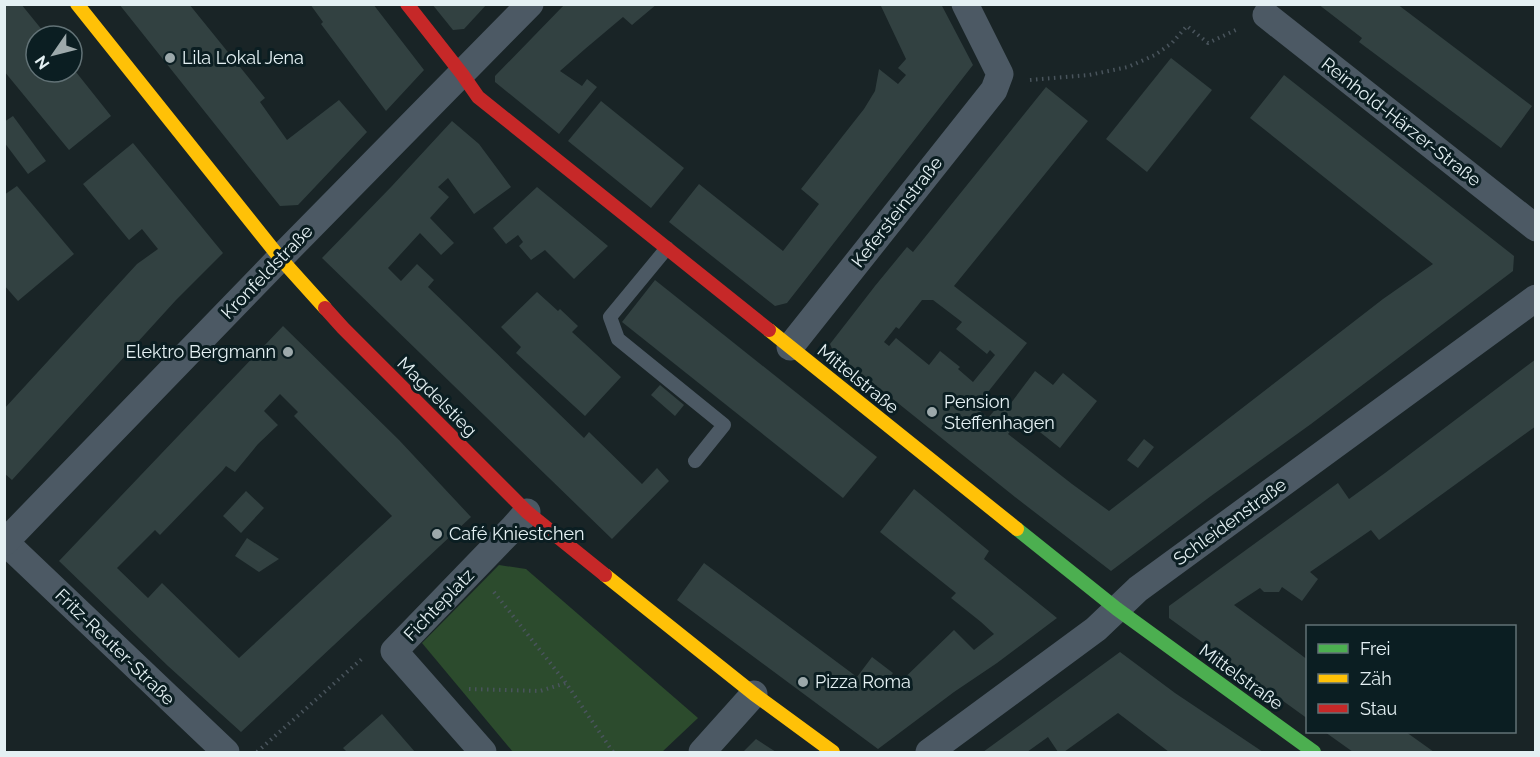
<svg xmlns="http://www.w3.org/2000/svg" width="1540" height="757" font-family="Raleway,sans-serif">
	<rect width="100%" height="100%" fill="#192426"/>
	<polygon fill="#2c4b2d" points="499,565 526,569 698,718 662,752 513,752 422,643"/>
	<g fill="#324141" fill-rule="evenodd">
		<polygon points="4,4 21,4 47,36 36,36 36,72 72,72 72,67 111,116 69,150 4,71"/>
		<polygon points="119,4 189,4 265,98 260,102 287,140 339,100 367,132 298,205 280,206"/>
		<polygon points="310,4 373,4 424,70 386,111 321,24 323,22"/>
		<polygon points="432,4 487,4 464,29 453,30"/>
		<polygon points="565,4 657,4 632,25 623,17 585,49 560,71 582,86 587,79 597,87 559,134 495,82 495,76"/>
		<polygon points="880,4 941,4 973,65 787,303 775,306 669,222 699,184 783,251 819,204 801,189 864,109 875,91 879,69 898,84 906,75 898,68 906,59"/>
		<polygon points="1318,4 1397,4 1532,106 1501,148 1359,42 1362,38"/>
		<polygon points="1171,58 1212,90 1147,172 1106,139"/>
		<path d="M 1284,75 L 1514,256 L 1513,271 L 1311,424 L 1211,496 L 1111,571 L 1015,497 L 833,351 L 830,344 L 875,286 L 907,247 L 913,252 L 1046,87 L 1088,121 L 954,286 L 1027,343 L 976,407 L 988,418 L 999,405 L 1001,407 L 1004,404 L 1008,407 L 1035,371 L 1053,385 L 1063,373 L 1097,401 L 1060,448 L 1021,417 L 1008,434 L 1072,484 L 1109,511 L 1383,299 L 1433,264 L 1250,118 ZM 922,300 L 933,300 L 962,322 L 956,329 L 987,354 L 990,350 L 995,355 L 973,382 L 958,369 L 960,367 L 940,351 L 929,365 L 896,338 L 889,346 L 884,342 L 896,327 L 899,329 Z"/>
		<polygon points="601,101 684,168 651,208 568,141"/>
		<polygon points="13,116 46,161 28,174 4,142 4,122"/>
		<polygon points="452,121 479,144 511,187 474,214 448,178 438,187 449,197 430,218 454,243 441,255 420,233 388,268 401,281 417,264 434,280 428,287 584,438 589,432 642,484 657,468 669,481 612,539 322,258 391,187"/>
		<polygon points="133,143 223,253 176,300 12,480 4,473 4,409 137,264 158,249 142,229 129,240 83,184"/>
		<polygon points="17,186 74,254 18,301 4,285 4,195"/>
		<polygon points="537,187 608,246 574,279 545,250 531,260 519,246 523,242 518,235 506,244 493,228"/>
		<polygon points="655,280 877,457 843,498 622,322"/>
		<polygon points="537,292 558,311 560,309 578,326 572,332 621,377 585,416 516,353 521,347 501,327"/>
		<path d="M 283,326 L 399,440 L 471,517 L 241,732 L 168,666 L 59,561 ZM 280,394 L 298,412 L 294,416 L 392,516 L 239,658 L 162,583 L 148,598 L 117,568 L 155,530 L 160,535 L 223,470 L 226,466 L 235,472 L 258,444 L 278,425 L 264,411 Z"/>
		<polygon points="1536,359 1536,426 1379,540 1371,530 1310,572 1318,579 1302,601 1282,587 1279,592 1264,592 1260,588 1234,605 1308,660 1308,719 1169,618 1169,606 1338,483 1349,499 1385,473"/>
		<polygon points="660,385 684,405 675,416 651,395"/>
		<polygon points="1144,439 1154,447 1138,468 1127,460"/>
		<polygon points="914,489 989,551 984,559 1057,618 997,663 954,692 878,749 677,600 704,563 857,677 872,657 893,673 885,683 894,688 954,630 974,650 994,634 981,622 951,598 956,593 880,532"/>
		<polygon points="246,491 264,508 241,533 223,516"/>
		<polygon points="247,538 279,559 259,572 235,556"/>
		<polygon points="1120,652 1175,693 1263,752 1169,752 1118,713 1064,752 1058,752 1048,737 1027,752 983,752"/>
		<polygon points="382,714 415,752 347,752 343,748"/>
		<polygon points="1325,732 1406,732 1434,752 1353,752"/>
		<polygon points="756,739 776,752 743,752"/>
	</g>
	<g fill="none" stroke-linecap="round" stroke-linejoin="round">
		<g stroke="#49545c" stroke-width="4" stroke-dasharray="1.5 4.5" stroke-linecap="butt">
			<polyline points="1030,80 1089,75 1128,67 1155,55 1172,43 1187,26 1208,43 1238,29"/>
			<polyline points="494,592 566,683 613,752"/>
			<polyline points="469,689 540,691 566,683"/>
			<polyline points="257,752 364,657"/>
		</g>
		<polyline stroke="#4c5964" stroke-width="14" points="667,248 610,317 618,339 724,425 695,461"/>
		<g stroke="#4c5964" stroke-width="27">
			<polyline points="1266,15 1536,228"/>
			<polyline points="790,347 994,90 1000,74 965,4"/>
			<polyline points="4,541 226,752"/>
			<polyline points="5,542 280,258 530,4"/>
			<polyline points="483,752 394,651 513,528 527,512"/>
			<polyline points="702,752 754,694"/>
			<polyline points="929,752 1096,629 1138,589 1536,298"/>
		</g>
		<polyline stroke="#4caf50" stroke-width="14" points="1017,529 1117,609 1314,752"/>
		<g stroke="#ffc107" stroke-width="14">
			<polyline points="77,4 280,258 325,308"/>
			<polyline points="769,330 1017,529"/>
			<polyline points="605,575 754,694 833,752"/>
		</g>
		<g stroke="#c62828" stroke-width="14">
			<polyline points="407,4 462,74 478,97 769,330"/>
			<polyline points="325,308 343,328 527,512 605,575"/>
		</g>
	</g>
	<g fill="#9da9ab" stroke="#0b1e22" stroke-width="2">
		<circle cx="170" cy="58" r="6"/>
		<circle cx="288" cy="352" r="6"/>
		<circle cx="932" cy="412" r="6"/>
		<circle cx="437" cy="534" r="6"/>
		<circle cx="803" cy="682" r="6"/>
	</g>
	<g text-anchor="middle" stroke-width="6" stroke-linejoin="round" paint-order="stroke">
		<g font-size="18" fill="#e4f0f3" stroke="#0b1e22" text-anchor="start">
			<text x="182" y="64">Lila Lokal Jena</text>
			<text x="276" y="358" text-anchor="end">Elektro Bergmann</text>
			<text x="944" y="408">Pension<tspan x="944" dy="21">Steffenhagen</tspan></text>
			<text x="449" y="540">Café Kniestchen</text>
			<text x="815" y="688">Pizza Roma</text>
		</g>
		<g font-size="18" fill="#e4f0f3" stroke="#0b1e22">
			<text transform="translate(1401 122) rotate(38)" y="6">Reinhold-Härzer-Straße</text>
			<text transform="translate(897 212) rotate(-52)" y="6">Kefersteinstraße</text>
			<text transform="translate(267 272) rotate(-46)" y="6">Kronfeldstraße</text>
			<text transform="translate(858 379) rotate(39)" y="6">Mittelstraße</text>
			<text transform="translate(437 397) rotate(45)" y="6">Magdelstieg</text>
			<text transform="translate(1230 522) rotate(-36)" y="6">Schleidenstraße</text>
			<text transform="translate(439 605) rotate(-46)" y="6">Fichteplatz</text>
			<text transform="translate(115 647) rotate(44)" y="6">Fritz-Reuter-Straße</text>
			<text transform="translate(1241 677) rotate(36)" y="6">Mittelstraße</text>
		</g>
	</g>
	<rect width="1540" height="757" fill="none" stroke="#e4f0f3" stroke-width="12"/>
	<rect x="1306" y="625" width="210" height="108" fill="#0b1e22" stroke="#627276" stroke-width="1.5"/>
	<rect x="1318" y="644" width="30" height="9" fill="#4caf50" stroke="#627276" stroke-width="1.5"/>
	<text x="1360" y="655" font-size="18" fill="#e4f0f3">Frei</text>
	<rect x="1318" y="674" width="30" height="9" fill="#ffc107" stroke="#627276" stroke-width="1.5"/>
	<text x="1360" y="685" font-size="18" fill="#e4f0f3">Zäh</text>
	<rect x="1318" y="704" width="30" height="9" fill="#c62828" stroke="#627276" stroke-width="1.5"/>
	<text x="1360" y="715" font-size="18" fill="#e4f0f3">Stau</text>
	<g transform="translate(54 54) rotate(235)"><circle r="28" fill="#0b1e22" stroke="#627276" stroke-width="1.5"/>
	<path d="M0-4.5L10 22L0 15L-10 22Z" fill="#9da9ab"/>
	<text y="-9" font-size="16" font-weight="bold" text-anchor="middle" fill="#e4f0f3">N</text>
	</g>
</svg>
